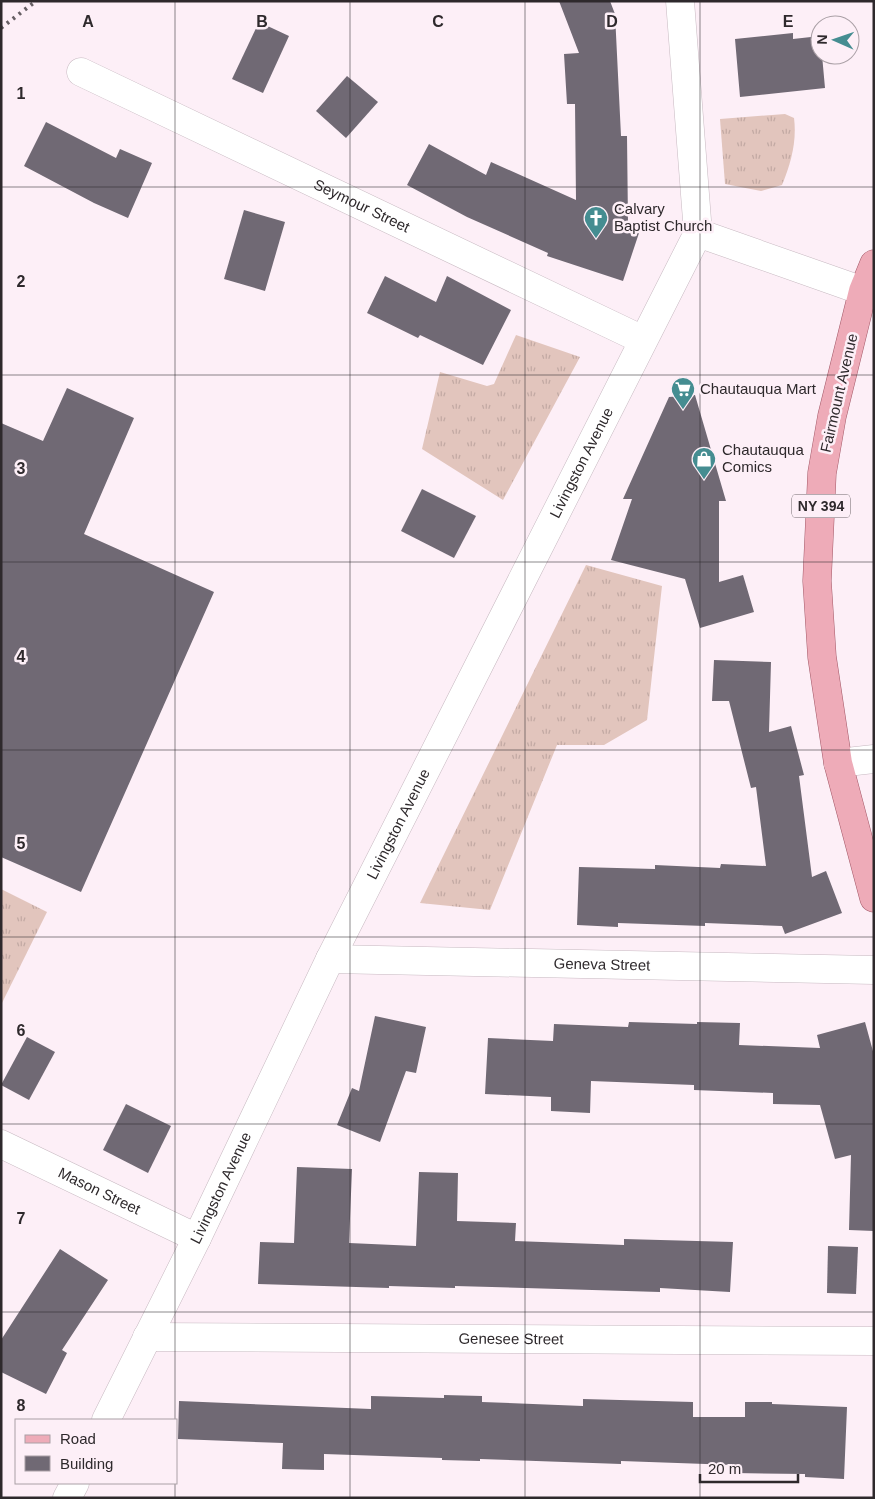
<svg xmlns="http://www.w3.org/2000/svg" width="875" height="1499" font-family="Arial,sans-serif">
	<defs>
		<pattern id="grass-tufts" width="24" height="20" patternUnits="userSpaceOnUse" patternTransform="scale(1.25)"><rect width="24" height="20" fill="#e2c5bd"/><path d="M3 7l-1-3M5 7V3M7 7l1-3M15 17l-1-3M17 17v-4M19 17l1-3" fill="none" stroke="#c2a9a3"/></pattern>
	</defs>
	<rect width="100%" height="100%" fill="#fdeff7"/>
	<g fill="url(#grass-tufts)">
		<path d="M 785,114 L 794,118 C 797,141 791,163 782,185 L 761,191 L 725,184 L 720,119 Z"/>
		<polygon points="516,335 580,357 503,500 422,449 440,372 487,386 494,384"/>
		<polygon points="586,565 662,586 647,720 604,745 557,745 490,910 420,903"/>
		<polygon points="1,889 47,912 1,1005"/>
	</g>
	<g fill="#706974">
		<polygon points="559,1 610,1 615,14 621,136 627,136 628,223 641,227 623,281 547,256 548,253 467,217 407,185 429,144 486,175 491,162 576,200 575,104 567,104 564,54 579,53"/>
		<polygon points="259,22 289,36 263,93 232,79"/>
		<polygon points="793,33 793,39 820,36 820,55 822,55 825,88 740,97 735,39"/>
		<polygon points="347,76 378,102 346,138 316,111"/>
		<polygon points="46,122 116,158 120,149 152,163 128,218 94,203 24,166"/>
		<polygon points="244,210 285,222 265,291 224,279"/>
		<polygon points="385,276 436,302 447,276 511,310 483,365 420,335 418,338 367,313"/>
		<polygon points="67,388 134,418 84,534 214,592 81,892 1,857 1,423 43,441"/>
		<polygon points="695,395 726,501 719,501 719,582 743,575 754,612 700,628 685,579 611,560 632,499 623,499 669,397"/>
		<polygon points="422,489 476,516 454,558 401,531"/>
		<polygon points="714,660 771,662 769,732 791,726 804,775 799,776 812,877 826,871 842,913 785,934 782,926 705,923 705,926 618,923 618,927 577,925 579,867 655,869 655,865 720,868 721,864 766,866 756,787 751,788 729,701 712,701"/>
		<polygon points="375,1016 426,1027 416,1073 406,1071 380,1142 337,1125 352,1088 359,1091"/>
		<polygon points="629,1022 697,1024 697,1022 740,1023 739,1045 820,1048 817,1035 865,1022 874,1055 874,1149 872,1149 874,1149 874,1231 849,1230 851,1155 835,1159 820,1105 773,1104 773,1093 694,1090 694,1085 591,1081 590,1113 551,1111 551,1097 485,1094 488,1038 553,1041 554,1024 628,1027"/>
		<polygon points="27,1037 55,1052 29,1100 1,1085"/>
		<polygon points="126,1104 171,1126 148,1173 103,1150"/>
		<polygon points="297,1167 352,1169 349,1243 416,1246 419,1172 458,1173 457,1221 516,1223 515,1241 624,1245 624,1239 733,1242 730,1292 660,1288 660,1292 455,1286 455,1288 389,1286 389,1288 258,1284 260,1242 294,1243"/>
		<polygon points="828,1246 858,1247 856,1294 827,1293"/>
		<polygon points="60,1249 108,1280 62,1350 67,1353 46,1394 1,1372 1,1340"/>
		<polygon points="444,1395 482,1396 482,1402 583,1406 583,1399 693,1402 693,1417 745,1417 745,1402 772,1402 772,1404 847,1407 844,1479 805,1477 805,1474 734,1473 734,1465 621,1461 621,1464 480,1459 480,1461 442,1460 442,1458 324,1454 324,1470 282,1469 283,1443 178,1439 179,1401 371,1409 371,1396 444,1398"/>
	</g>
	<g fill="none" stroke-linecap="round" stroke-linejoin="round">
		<g stroke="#c7b9c1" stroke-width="29">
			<g id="minor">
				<polyline points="680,1 698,233"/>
				<path id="s1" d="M 81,72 L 643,340"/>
				<polyline points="838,763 874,759"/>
				<path id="s2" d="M 330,959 L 874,970"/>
				<path id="s3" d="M 1,1144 L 197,1238"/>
				<path id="s4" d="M 147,1337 L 874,1341"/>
			</g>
		</g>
		<g stroke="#c7b9c1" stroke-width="29">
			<g id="tertiary">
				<path id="s5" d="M 106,1420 L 197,1238 L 330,959 L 698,233 L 863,291"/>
				<polyline points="67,1498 75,1483"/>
			</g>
		</g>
		<g stroke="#a35968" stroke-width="29">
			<polyline id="primary" points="874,264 863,291 832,416 822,473 817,581 822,657 838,763 874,898"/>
		</g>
		<use href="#minor" stroke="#fff" stroke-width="28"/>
		<use href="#tertiary" stroke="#fff" stroke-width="28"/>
		<use href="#primary" stroke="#eeabb8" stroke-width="28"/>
		<polyline stroke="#665e63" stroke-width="4" stroke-dasharray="2.5 5" stroke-linecap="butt" points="1,28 36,1"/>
	</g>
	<path fill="none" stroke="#2e292c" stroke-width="1" stroke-opacity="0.55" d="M 175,1 L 175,1420M 350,1 L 350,1498M 525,1 L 525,1498M 700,1 L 700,1498M 1,187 L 874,187M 1,375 L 874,375M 1,562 L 874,562M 1,750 L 874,750M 1,937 L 874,937M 1,1124 L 874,1124M 1,1312 L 874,1312M 175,1483 L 175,1498"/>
	<defs>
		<g id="church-pin" transform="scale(1.25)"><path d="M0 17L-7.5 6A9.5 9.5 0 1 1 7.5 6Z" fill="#458d91" stroke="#fdeff7"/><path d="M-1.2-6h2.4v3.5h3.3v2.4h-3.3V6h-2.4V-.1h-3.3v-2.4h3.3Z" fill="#fff"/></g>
		<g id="supermarket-pin" transform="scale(1.25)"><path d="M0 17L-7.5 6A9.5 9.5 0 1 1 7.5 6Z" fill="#458d91" stroke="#fdeff7"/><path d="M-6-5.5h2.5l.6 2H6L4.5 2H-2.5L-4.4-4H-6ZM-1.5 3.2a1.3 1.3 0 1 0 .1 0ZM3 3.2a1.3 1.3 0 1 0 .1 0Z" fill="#fff"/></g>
		<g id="shop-pin" transform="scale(1.25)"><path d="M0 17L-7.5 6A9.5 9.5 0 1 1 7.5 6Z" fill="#458d91" stroke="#fdeff7"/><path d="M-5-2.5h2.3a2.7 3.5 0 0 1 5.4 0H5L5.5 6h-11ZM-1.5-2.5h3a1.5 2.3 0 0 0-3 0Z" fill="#fff"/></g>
	</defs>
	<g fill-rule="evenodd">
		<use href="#church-pin" x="596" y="218"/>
		<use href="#supermarket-pin" x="683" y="389"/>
		<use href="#shop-pin" x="704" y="459"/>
	</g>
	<g text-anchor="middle" stroke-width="5" stroke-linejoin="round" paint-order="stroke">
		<rect fill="#fdeff7" stroke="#6c6469" stroke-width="1" x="792" y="494.5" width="58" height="23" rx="4"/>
		<g font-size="14" font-weight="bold" fill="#2e292c">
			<text x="821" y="511">NY 394</text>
		</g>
		<g font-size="15" fill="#2e292c" stroke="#fdeff7">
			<text dy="5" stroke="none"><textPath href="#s1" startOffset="311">Seymour Street</textPath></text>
			<text transform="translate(839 393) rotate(-77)" y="5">Fairmount Avenue</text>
			<text dy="5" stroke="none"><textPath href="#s5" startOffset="1069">Livingston Avenue</textPath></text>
			<text dy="5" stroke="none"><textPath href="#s5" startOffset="664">Livingston Avenue</textPath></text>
			<text dy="5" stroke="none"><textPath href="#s2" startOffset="272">Geneva Street</textPath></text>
			<text dy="5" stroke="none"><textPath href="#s5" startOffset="259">Livingston Avenue</textPath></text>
			<text dy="5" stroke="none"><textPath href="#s3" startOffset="109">Mason Street</textPath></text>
			<text dy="5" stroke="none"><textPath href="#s4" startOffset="364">Genesee Street</textPath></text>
		</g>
		<g font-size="15" fill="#2e292c" stroke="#fdeff7" text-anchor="start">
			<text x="614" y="214">Calvary<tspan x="614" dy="17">Baptist Church</tspan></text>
			<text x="700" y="394">Chautauqua Mart</text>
			<text x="722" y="455">Chautauqua<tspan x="722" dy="17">Comics</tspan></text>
		</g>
	</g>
	<g font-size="16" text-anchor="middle" font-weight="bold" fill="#2e292c" stroke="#fdeff7" stroke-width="5" stroke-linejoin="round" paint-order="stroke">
		<text x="88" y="27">A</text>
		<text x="262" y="27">B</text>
		<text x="438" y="27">C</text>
		<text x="612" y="27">D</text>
		<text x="788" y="27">E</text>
		<text x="21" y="99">1</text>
		<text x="21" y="287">2</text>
		<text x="21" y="474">3</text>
		<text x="21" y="662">4</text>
		<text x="21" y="849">5</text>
		<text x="21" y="1036">6</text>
		<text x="21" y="1224">7</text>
		<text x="21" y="1411">8</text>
	</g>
	<rect width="875" height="1499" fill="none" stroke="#2e292c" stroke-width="5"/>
	<rect x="15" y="1419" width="162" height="65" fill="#fdeff7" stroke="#aaa0a6"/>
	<rect x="25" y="1435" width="25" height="8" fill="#eeabb8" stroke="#aaa0a6"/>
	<text x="60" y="1444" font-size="15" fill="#2e292c">Road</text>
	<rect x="25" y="1456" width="25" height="15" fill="#706974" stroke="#aaa0a6"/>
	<text x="60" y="1469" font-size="15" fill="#2e292c">Building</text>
	<g transform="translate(835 40) rotate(272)"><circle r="24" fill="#fdeff7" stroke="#aaa0a6"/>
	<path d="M0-4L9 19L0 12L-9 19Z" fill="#458d91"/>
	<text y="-8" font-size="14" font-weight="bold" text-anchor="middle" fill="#2e292c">N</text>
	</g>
	<path d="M700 1474v8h98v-8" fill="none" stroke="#2e292c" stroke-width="2.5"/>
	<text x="708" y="1474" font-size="15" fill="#2e292c" stroke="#fdeff7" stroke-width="4" paint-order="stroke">20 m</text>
</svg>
